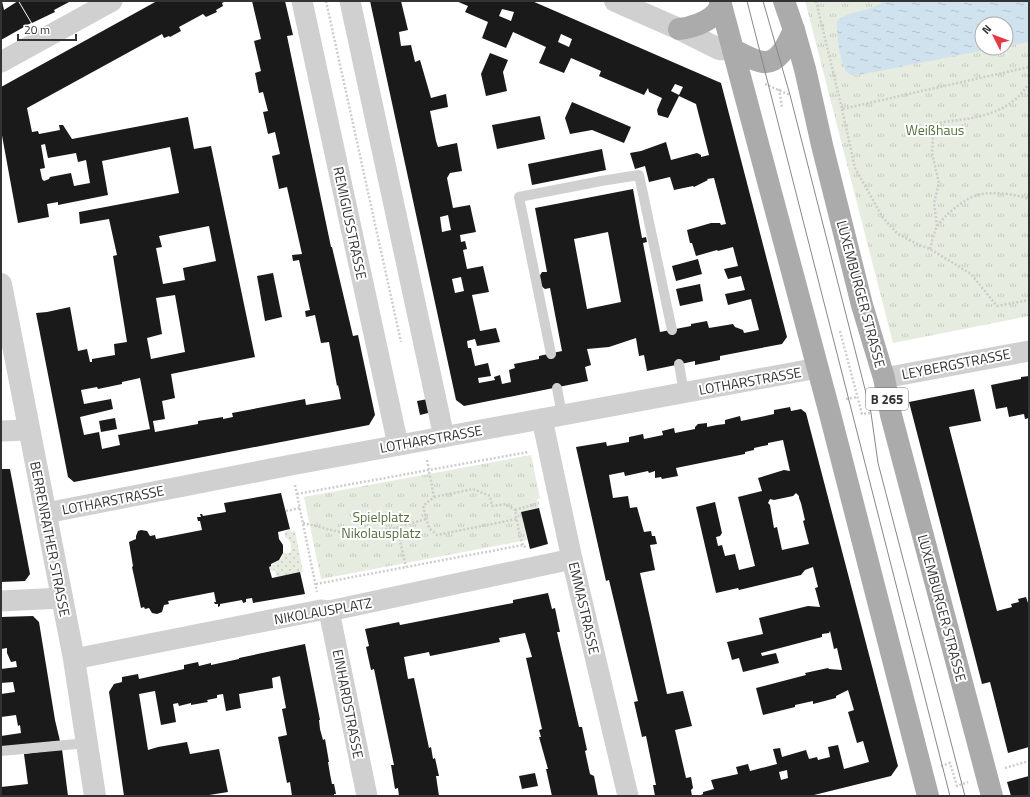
<svg xmlns="http://www.w3.org/2000/svg" width="1030" height="797" font-family="'Titillium Web',sans-serif">
	<defs>
		<pattern id="grass-dots" width="8" height="8" patternUnits="userSpaceOnUse"><rect width="8" height="8" fill="#e6ecdf"/><path d="M2 2h.1M6 6h.1" fill="none" stroke="#c6cbc0" stroke-width="1.8" stroke-linecap="round"/></pattern>
		<pattern id="park-tufts" width="24" height="20" patternUnits="userSpaceOnUse"><rect width="24" height="20" fill="#e6ecdf"/><path d="M3 7l-1-3M5 7V3M7 7l1-3M15 17l-1-3M17 17v-4M19 17l1-3" fill="none" stroke="#c6cbc0"/></pattern>
		<pattern id="water-ripples" width="26" height="14" patternUnits="userSpaceOnUse"><rect width="26" height="14" fill="#cfe2ee"/><path d="M2 4q2-2 4 0t4 0M15 11q2-2 4 0t4 0" fill="none" stroke="#b2c2cd"/></pattern>
	</defs>
	<rect width="100%" height="100%" fill="#fff"/>
	<path fill="url(#grass-dots)" d="M 289,530 L 291,532 L 295,531 L 303,572 L 276,577 L 275,570 L 270,571 L 269,567 L 282,558 L 283,553 L 290,553 C 292,546 292,541 285,537 L 285,532 Z"/>
	<g fill="url(#park-tufts)" fill-rule="evenodd">
		<path d="M 805,1 L 1029,1 L 1029,316 L 893,343 ZM 982,24 L 1006,24 L 1006,48 L 982,48 Z"/>
		<polygon points="531,455 540,498 537,499 539,508 521,512 527,540 321,579 304,497"/>
	</g>
	<path fill="url(#water-ripples)" d="M 887,1 L 1029,1 L 1029,42 L 1006,46 L 1006,24 L 982,24 L 982,48 L 995,48 L 854,76 C 850,74 848,74 846,71 C 840,61 836,33 837,21 L 846,15 L 868,9 Z"/>
	<g fill="#1a1a1a" fill-rule="evenodd">
		<polygon points="1,1 2,1 4,10 18,1 31,23 1,40"/>
		<polygon points="19,1 71,1 54,10 55,12 32,23"/>
		<path d="M 157,1 L 226,1 L 222,3 L 223,6 L 216,10 L 217,12 L 206,17 L 203,14 L 179,27 L 181,31 L 170,37 L 169,36 L 164,38 L 162,34 L 27,108 L 32,132 L 38,131 L 39,134 L 60,130 L 59,125 L 63,125 L 72,139 L 188,117 L 194,149 L 211,146 L 255,357 L 171,374 L 175,398 L 162,401 L 165,419 L 153,421 L 155,432 L 198,424 L 198,421 L 223,417 L 223,419 L 233,417 L 232,413 L 305,399 L 306,405 L 341,399 L 338,385 L 337,386 L 329,342 L 321,343 L 315,315 L 306,317 L 305,311 L 310,310 L 299,260 L 293,261 L 292,255 L 302,254 L 287,187 L 279,189 L 272,156 L 280,154 L 275,132 L 268,134 L 263,112 L 268,111 L 263,92 L 259,93 L 255,73 L 261,71 L 254,41 L 261,39 L 252,1 L 285,1 L 293,35 L 287,36 L 331,247 L 332,247 L 353,336 L 358,335 L 375,415 L 369,425 L 74,482 L 68,477 L 36,313 L 47,312 L 70,307 L 78,351 L 87,349 L 90,362 L 92,362 L 92,359 L 115,355 L 114,344 L 127,342 L 113,256 L 117,255 L 109,219 L 80,224 L 79,212 L 179,193 L 170,147 L 102,161 L 108,195 L 58,205 L 58,202 L 47,204 L 49,217 L 18,223 L 1,130 L 1,87 ZM 45,144 L 48,158 L 76,153 L 78,162 L 86,160 L 90,183 L 74,186 L 71,173 L 50,177 L 49,179 L 44,181 L 42,179 L 40,169 L 45,168 L 41,145 ZM 209,226 L 216,261 L 183,268 L 185,280 L 163,284 L 156,248 L 162,247 L 159,236 ZM 175,295 L 185,352 L 151,359 L 147,338 L 162,334 L 156,298 ZM 140,378 L 150,429 L 118,435 L 120,445 L 102,449 L 99,432 L 84,435 L 80,417 L 113,409 L 111,399 L 84,404 L 81,390 L 97,387 L 98,389 L 122,384 L 122,382 Z"/>
		<path d="M 370,1 L 401,1 L 408,30 L 399,32 L 401,46 L 411,45 L 415,62 L 420,60 L 431,98 L 446,94 L 448,107 L 430,111 L 436,141 L 438,147 L 457,143 L 462,171 L 450,173 L 447,178 L 453,208 L 470,205 L 476,232 L 460,235 L 461,242 L 465,241 L 467,249 L 463,250 L 467,269 L 483,266 L 489,292 L 472,295 L 480,331 L 496,328 L 500,342 L 477,346 L 475,339 L 467,341 L 468,348 L 471,348 L 475,366 L 488,363 L 491,376 L 478,378 L 479,383 L 495,380 L 494,377 L 500,375 L 502,384 L 511,382 L 509,370 L 515,368 L 514,364 L 539,359 L 539,356 L 562,351 L 550,288 L 545,289 L 540,285 L 539,277 L 542,272 L 547,272 L 535,208 L 633,189 L 642,238 L 646,237 L 647,242 L 643,243 L 660,332 L 691,326 L 691,324 L 707,321 L 709,328 L 733,324 L 735,327 L 743,330 L 744,333 L 759,330 L 751,299 L 728,305 L 725,294 L 745,290 L 741,276 L 728,279 L 724,269 L 738,266 L 733,247 L 718,251 L 717,250 L 696,256 L 692,243 L 690,243 L 687,230 L 711,223 L 720,223 L 721,225 L 726,224 L 714,178 L 707,179 L 708,180 L 694,187 L 693,186 L 674,190 L 670,177 L 649,182 L 645,166 L 635,169 L 630,153 L 641,151 L 666,142 L 671,160 L 697,153 L 701,155 L 701,157 L 709,155 L 696,104 L 679,96 L 668,118 L 658,115 L 657,110 L 662,98 L 649,92 L 648,88 L 644,95 L 599,76 L 601,71 L 571,58 L 564,73 L 539,63 L 546,47 L 513,32 L 506,48 L 482,38 L 488,22 L 465,12 L 468,6 L 456,1 L 532,1 L 721,83 L 787,337 L 782,344 L 720,356 L 720,360 L 695,365 L 695,361 L 647,371 L 644,355 L 639,356 L 636,338 L 609,347 L 587,349 L 591,365 L 585,367 L 588,381 L 464,406 L 456,400 ZM 502,9 L 514,12 L 511,21 L 499,16 ZM 561,34 L 572,39 L 569,47 L 558,42 ZM 675,84 L 683,87 L 679,95 L 671,91 ZM 448,215 L 451,230 L 442,232 L 440,217 ZM 608,232 L 621,302 L 587,309 L 574,239 ZM 461,277 L 464,291 L 455,293 L 452,279 Z"/>
		<polygon points="490,53 508,60 503,72 507,91 486,96 481,74"/>
		<polygon points="572,102 631,127 624,143 592,130 570,134 565,118"/>
		<polygon points="540,116 545,139 497,149 492,125"/>
		<polygon points="602,149 606,170 532,185 528,164"/>
		<polygon points="698,259 702,274 676,281 672,266"/>
		<polygon points="273,273 282,317 265,321 257,276"/>
		<polygon points="700,284 703,301 680,306 676,289"/>
		<polygon points="1029,376 1029,418 1025,419 1024,414 1009,417 1007,407 996,409 991,385 1021,379 1021,377"/>
		<polygon points="974,389 981,421 949,427 997,611 1012,607 1011,604 1019,602 1018,599 1026,597 1028,603 1029,603 1029,747 1008,753 990,682 982,684 909,402"/>
		<polygon points="428,399 432,412 420,415 417,401"/>
		<path d="M 790,407 L 791,411 L 801,409 L 806,413 L 898,766 L 891,776 L 810,796 L 699,796 L 703,794 L 703,792 L 714,789 L 711,780 L 738,774 L 736,767 L 748,764 L 750,771 L 777,764 L 773,749 L 780,748 L 782,757 L 806,750 L 809,759 L 817,757 L 818,760 L 830,757 L 828,747 L 838,745 L 844,769 L 869,762 L 863,741 L 857,743 L 848,712 L 854,710 L 848,690 L 836,696 L 836,698 L 813,704 L 813,701 L 795,705 L 795,707 L 763,715 L 756,688 L 806,675 L 805,673 L 828,668 L 829,669 L 842,670 L 837,648 L 834,649 L 830,631 L 829,633 L 822,634 L 822,637 L 761,653 L 762,656 L 776,653 L 779,663 L 743,672 L 739,658 L 732,660 L 727,642 L 763,634 L 759,618 L 808,606 L 820,607 L 815,588 L 818,587 L 813,567 L 805,570 L 801,575 L 739,590 L 738,588 L 716,593 L 696,507 L 715,502 L 722,533 L 720,536 L 716,537 L 718,546 L 722,545 L 725,556 L 735,554 L 739,570 L 755,566 L 738,497 L 762,491 L 758,478 L 784,470 L 790,471 L 783,440 L 768,443 L 768,445 L 754,448 L 754,450 L 745,452 L 745,454 L 676,468 L 678,476 L 662,479 L 661,477 L 655,478 L 655,471 L 649,473 L 648,471 L 625,476 L 624,472 L 609,475 L 613,498 L 628,496 L 630,508 L 637,507 L 644,532 L 651,531 L 652,536 L 655,536 L 657,544 L 650,545 L 655,570 L 640,573 L 667,694 L 683,691 L 692,726 L 675,730 L 686,778 L 691,777 L 693,788 L 691,790 L 692,796 L 655,796 L 653,785 L 656,785 L 646,736 L 642,737 L 634,702 L 638,701 L 609,580 L 606,581 L 576,447 L 606,442 L 607,446 L 629,442 L 629,437 L 643,434 L 644,439 L 663,435 L 662,431 L 674,428 L 675,433 L 695,429 L 695,427 L 698,424 L 707,423 L 707,427 L 717,425 L 725,424 L 725,420 L 740,416 L 741,421 L 765,416 L 774,414 L 774,410 ZM 796,493 L 799,496 L 799,498 L 801,503 L 805,520 L 803,521 L 809,544 L 782,550 L 777,527 L 774,528 L 770,505 L 768,503 L 770,499 L 774,500 L 793,496 ZM 787,770 L 788,778 L 781,780 L 779,772 Z"/>
		<polygon points="115,418 117,429 101,432 99,421"/>
		<polygon points="1,469 10,469 30,574 25,581 1,582"/>
		<polygon points="281,493 290,529 278,532 279,539 283,545 283,553 279,560 271,564 271,566 269,567 270,571 272,578 300,572 305,594 253,603 252,598 246,599 246,602 243,603 242,600 220,604 220,606 218,607 218,604 215,604 214,602 216,602 214,592 168,601 169,604 164,605 162,612 157,614 152,613 149,608 145,609 144,607 141,608 132,567 133,566 129,542 136,539 136,536 138,531 141,530 147,531 150,536 155,535 156,539 202,530 200,521 198,521 197,517 201,517 200,514 202,514 203,516 226,512 224,503"/>
		<polygon points="539,508 548,544 530,549 521,512"/>
		<polygon points="548,593 552,609 555,608 560,632 557,632 579,727 582,727 587,750 585,751 590,774 594,776 598,796 552,796 546,769 548,769 539,737 541,737 539,730 542,729 526,658 532,657 525,633 499,638 500,642 430,656 429,652 404,657 408,679 414,678 429,748 431,747 433,759 435,758 439,776 436,776 439,796 399,796 398,788 395,789 391,765 394,765 374,669 371,670 366,647 369,646 365,629 399,622 400,625 513,603 513,600"/>
		<polygon points="33,616 39,622 55,720 60,741 1,747 1,736 21,733 20,725 18,726 16,715 1,717 1,694 15,692 13,682 1,683 1,669 17,667 16,661 11,662 7,653 7,648 1,649 1,617"/>
		<polygon points="305,644 320,720 319,720 320,729 323,740 325,739 329,762 328,762 330,774 332,784 334,784 336,794 334,794 334,796 292,796 290,782 287,783 278,737 287,735 282,709 286,708 280,676 272,678 273,688 239,694 241,708 226,711 223,694 217,695 217,698 207,700 208,702 191,705 191,703 179,706 178,703 173,704 176,722 161,725 155,691 139,694 148,750 158,747 187,742 190,754 219,749 228,792 203,796 124,796 109,692 114,684 122,682 122,677 138,674 139,679 184,669 184,665 198,662 199,666 211,663 211,665 239,659 239,658"/>
		<polygon points="62,749 68,796 1,796 1,787 28,784 24,754"/>
		<polygon points="535,773 538,786 522,789 519,776"/>
		<polygon points="1029,776 1029,796 1011,796 1007,782"/>
	</g>
	<g fill="none" stroke-linecap="round" stroke-linejoin="round">
		<g stroke="#cdcdcd" stroke-width="2.5" stroke-dasharray="2 2" stroke-linecap="butt">
			<polyline points="326,1 401,342"/>
			<polyline points="816,1 842,109 1029,67"/>
			<polyline points="765,84 790,95"/>
			<polyline points="779,89 782,107"/>
			<polyline points="842,109 855,168 883,218 898,234 919,245 930,249 971,274 997,306 1029,300"/>
			<path d="M 937,226 L 934,203 L 939,183 L 932,153 L 933,136 L 937,123 C 965,119 994,118 1017,98 C 1021,94 1025,89 1029,84"/>
			<path d="M 930,249 C 932,242 934,231 938,225 C 945,215 964,199 977,195 C 991,191 1016,194 1029,199"/>
			<polyline points="840,331 862,414 871,413"/>
			<polyline points="846,399 858,397"/>
			<polyline points="427,460 434,497 423,506 429,528 437,535 517,519"/>
			<polyline points="295,485 317,592"/>
			<polyline points="297,494 528,452"/>
			<polyline points="434,497 473,489 490,496 492,506 506,504 515,510"/>
			<polyline points="286,511 300,508"/>
			<polyline points="303,523 352,535 394,528 426,519"/>
			<polyline points="397,527 406,567"/>
			<polyline points="523,545 520,537 515,510 539,503"/>
			<polyline points="316,584 523,545 526,548"/>
			<polyline points="941,766 950,763 957,786 968,782"/>
			<polyline points="1005,768 1029,761"/>
		</g>
		<g stroke="#d0d0d0" stroke-width="10">
			<polyline points="551,354 519,197 601,181 639,175 672,330"/>
			<polyline points="679,364 684,393"/>
			<polyline points="557,388 562,415"/>
			<polyline points="1,751 87,743"/>
		</g>
		<g stroke="#d0d0d0" stroke-width="21">
			<polyline points="302,1 398,445"/>
			<polyline points="350,1 444,437"/>
			<polyline points="1,62 112,1"/>
			<polyline points="884,378 1029,351"/>
			<polyline points="542,419 572,559 628,796"/>
			<polyline points="1,431 29,430"/>
			<polyline points="46,513 291,465 818,368"/>
			<polyline points="1,601 62,598"/>
			<polyline points="329,611 367,796"/>
			<polyline points="74,659 321,610 329,611 572,559"/>
		</g>
		<g stroke="#d0d0d0" stroke-width="22">
			<polyline points="615,1 679,29 719,49 733,50"/>
			<polyline points="1,284 74,659 95,796"/>
		</g>
		<g stroke="#ababab" stroke-width="22">
			<polyline points="720,1 830,414 928,796"/>
			<polyline points="784,1 794,30 805,69 822,145 862,305 884,378 891,415 992,796"/>
			<path d="M 679,29 C 691,28 708,22 716,13 C 718,11 720,7 721,4"/>
			<path d="M 733,50 C 741,53 754,61 763,62 C 780,64 788,42 794,30"/>
		</g>
		<g stroke="#888" stroke-width="1">
			<polyline points="747,1 950,796"/>
			<polyline points="763,1 790,95 867,397 871,413 878,463 965,796"/>
		</g>
	</g>
	<g text-anchor="middle" stroke-width="4" stroke-linejoin="round" paint-order="stroke">
		<rect fill="#fff" stroke="#707070" stroke-width="1" x="866" y="388" width="42" height="22" rx="3"/>
		<g font-size="13" font-weight="bold" fill="#333">
			<text x="887" y="404">B 265</text>
		</g>
		<g font-size="14" fill="#56703f" stroke="#fff">
			<text x="935" y="135">Weißhaus</text>
			<text x="381" y="522">Spielplatz<tspan x="381" dy="16">Nikolausplatz</tspan></text>
		</g>
		<g font-size="14" fill="#333" stroke="#fff">
			<text transform="translate(350 223) rotate(78)" y="5">REMIGIUSSTRASSE</text>
			<text transform="translate(861 294) rotate(75)" y="5">LUXEMBURGER STRASSE</text>
			<text transform="translate(956 364) rotate(-11)" y="5">LEYBERGSTRASSE</text>
			<text transform="translate(750 381) rotate(-10)" y="5">LOTHARSTRASSE</text>
			<text transform="translate(431 439) rotate(-10)" y="5">LOTHARSTRASSE</text>
			<text transform="translate(113 500) rotate(-11)" y="5">LOTHARSTRASSE</text>
			<text transform="translate(50 539) rotate(79)" y="5">BERRENRATHER STRASSE</text>
			<text transform="translate(584 608) rotate(77)" y="5">EMMASTRASSE</text>
			<text transform="translate(942 608) rotate(75)" y="5">LUXEMBURGER STRASSE</text>
			<text transform="translate(323 611) rotate(-10)" y="5">NIKOLAUSPLATZ</text>
			<text transform="translate(348 704) rotate(79)" y="5">EINHARDSTRASSE</text>
		</g>
	</g>
	<rect width="1030" height="797" fill="none" stroke="#333333" stroke-width="4"/>
	<g transform="translate(994 36) rotate(312)"><circle r="19" fill="#ffffff" stroke="#adadad"/>
	<path d="M0-3L7 15L0 10L-7 15Z" fill="#e63946"/>
	<text y="-6" font-size="11" font-weight="bold" text-anchor="middle" fill="#333333">N</text>
	</g>
	<path d="M18 34v6h58v-6" fill="none" stroke="#333333" stroke-width="2"/>
	<text x="24" y="34" font-size="12" fill="#333333" stroke="#ffffff" stroke-width="3" paint-order="stroke">20 m</text>
</svg>
